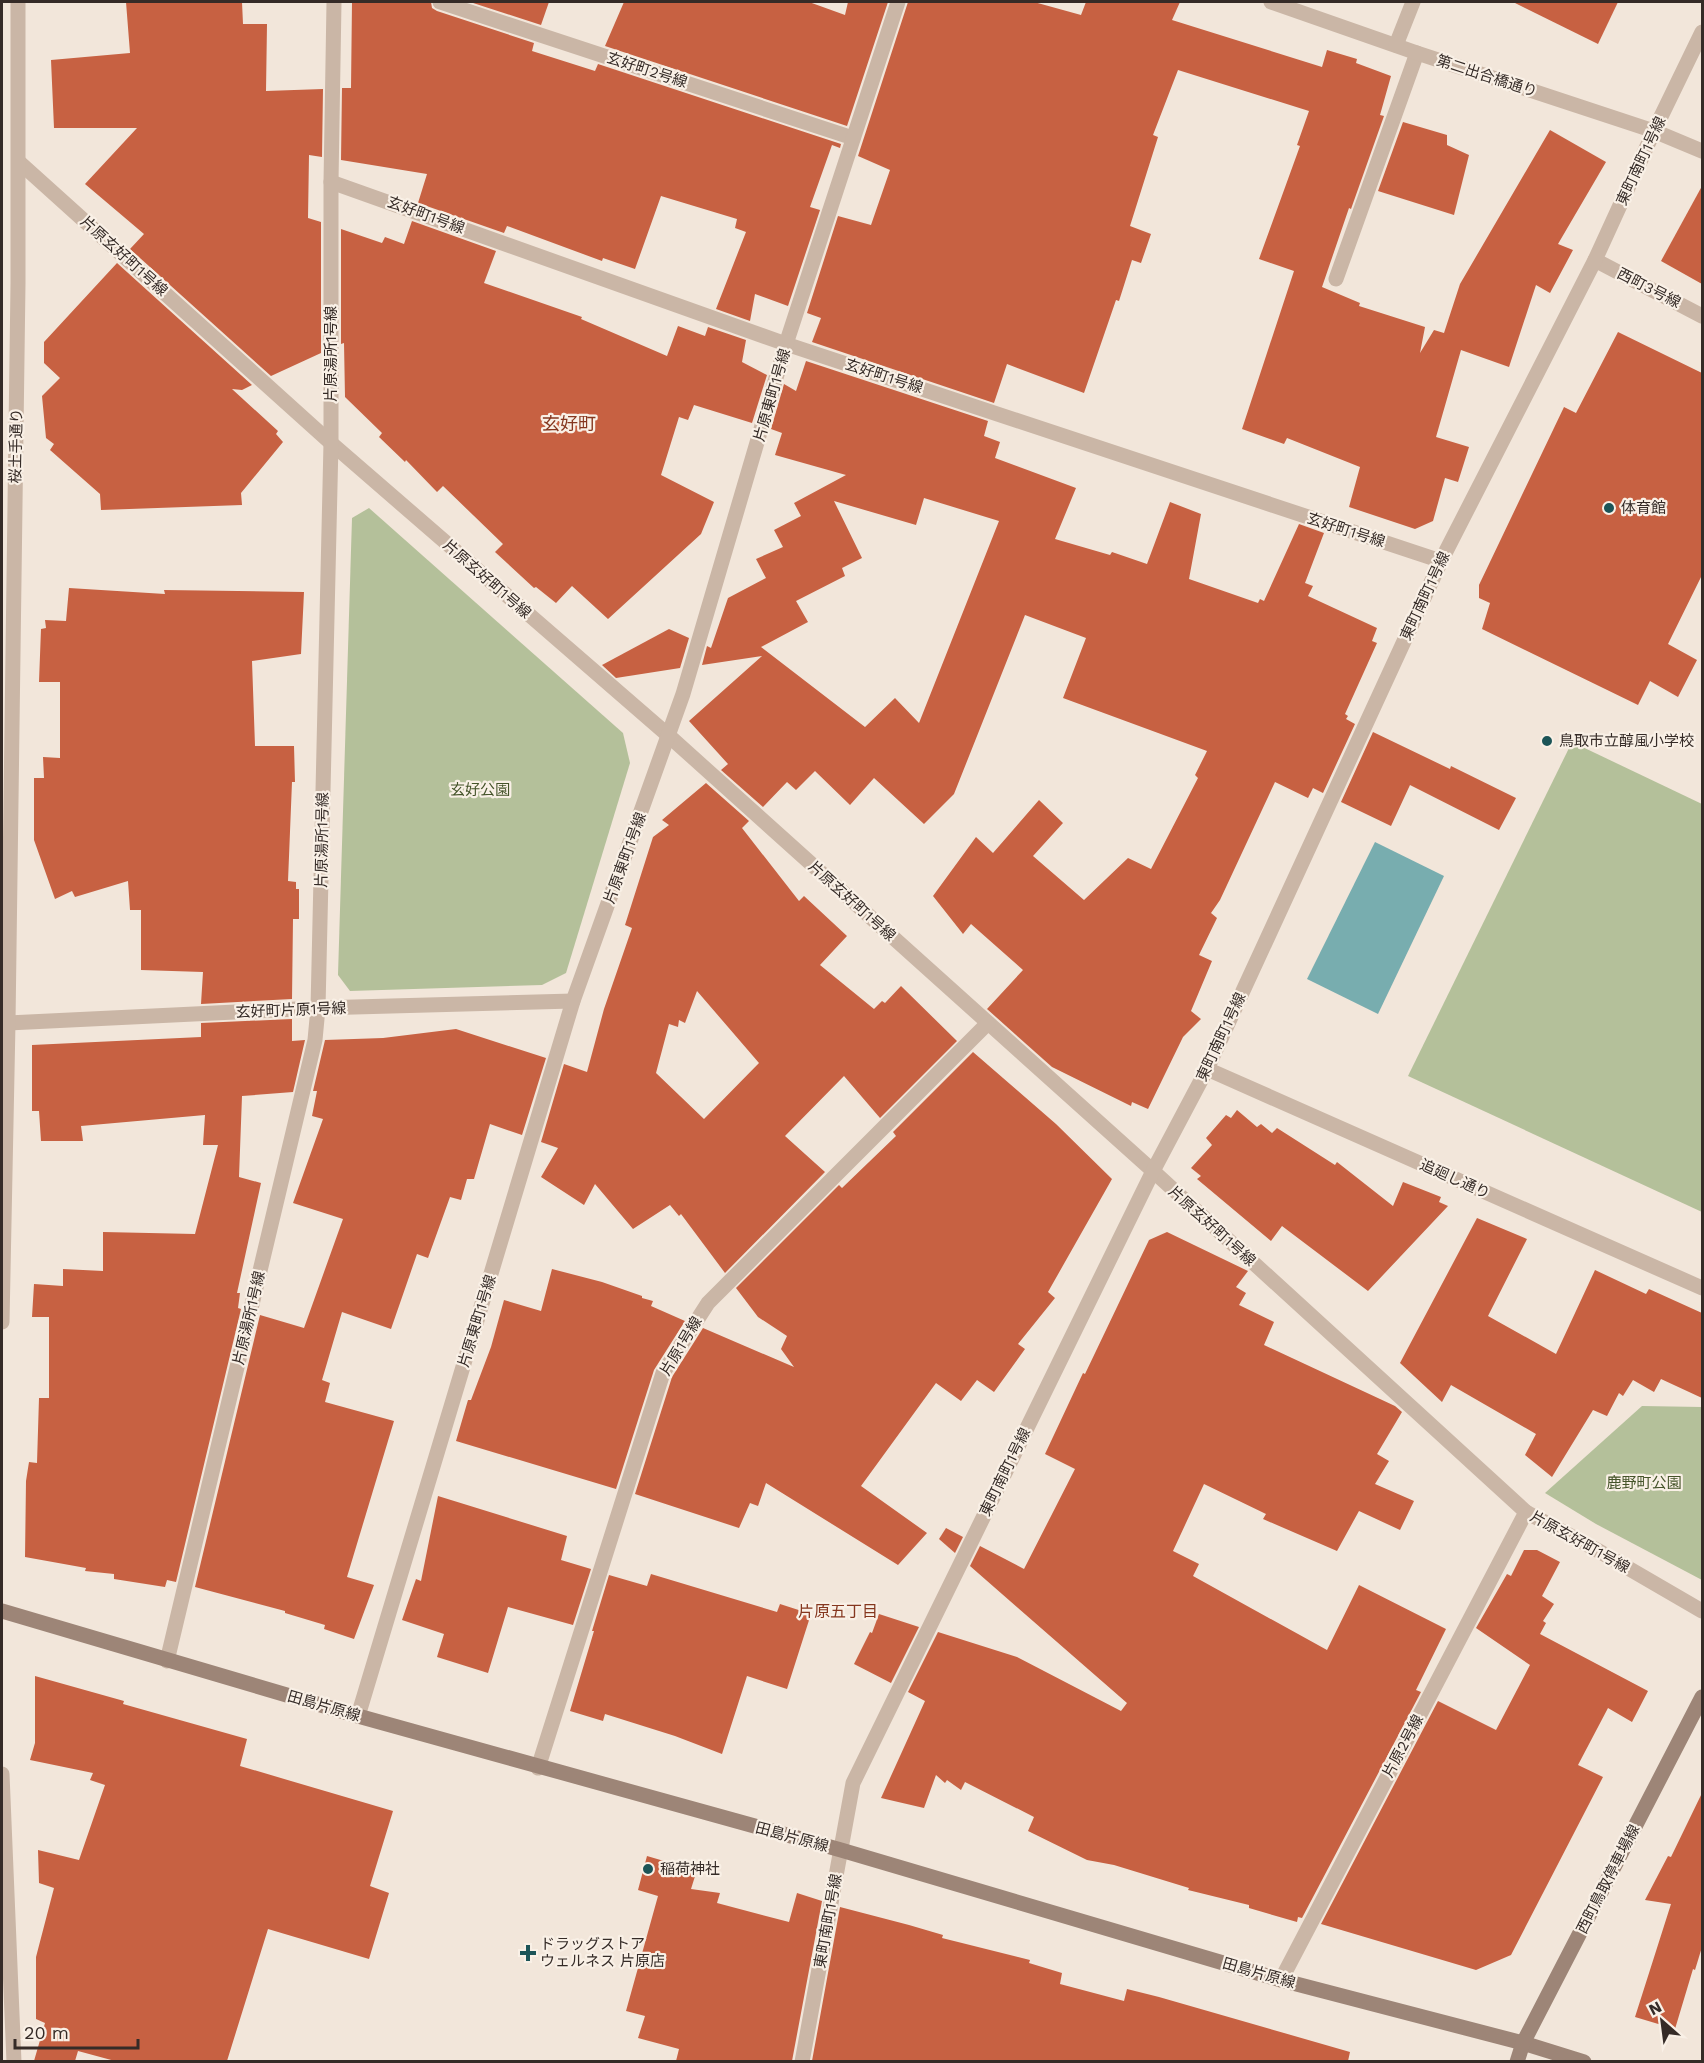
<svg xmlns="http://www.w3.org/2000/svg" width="1704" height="2063" font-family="'Work Sans','Noto Sans JP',sans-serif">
	<rect width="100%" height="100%" fill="#f2e6da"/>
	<g fill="#b4c09a">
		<polygon points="369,508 623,733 630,763 566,973 542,985 350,991 338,975 352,518"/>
		<polygon points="1572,742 1702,804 1702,1212 1408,1076"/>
		<polygon points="1642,1406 1702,1407 1702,1580 1596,1524 1545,1493"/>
	</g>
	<polygon fill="#78adaf" points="1375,842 1444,876 1378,1014 1307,979"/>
	<g fill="#c76142" fill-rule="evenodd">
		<polygon points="126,2 242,2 243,24 267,24 266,91 323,89 322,157 309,155 308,218 321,222 321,353 271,376 130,249 144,234 85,184 137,128 54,128 51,60 130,53"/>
		<polygon points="352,2 431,2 432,8 437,11 534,43 532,51 595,71 598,64 841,144 840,148 832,145 810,207 820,210 788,306 755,294 750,321 716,309 746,232 735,228 737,219 661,196 635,269 603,258 602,261 507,226 504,233 418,203 427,174 341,160 342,88 351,88"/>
		<polygon points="470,2 549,2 541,25"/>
		<polygon points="624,2 809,2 845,15 848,2 888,2 847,126 605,46"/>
		<polygon points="908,2 1034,2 1081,15 1086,2 1180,2 1172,20 1322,67 1327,50 1357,59 1356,63 1391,76 1380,115 1384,116 1351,209 1349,208 1322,287 1360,303 1359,306 1425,327 1420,353 1434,330 1444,333 1460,284 1550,130 1606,162 1558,244 1573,250 1550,293 1536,285 1509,367 1461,350 1436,437 1469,447 1458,482 1445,478 1433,521 1415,529 1349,507 1360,467 1287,438 1284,444 1242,429 1294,271 1259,259 1300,146 1297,145 1309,111 1178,70 1153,135 1158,137 1130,226 1151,234 1141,263 1132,260 1119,301 1116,300 1084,393 1007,364 994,403 812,342 821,318 807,313 838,216 871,225 890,170 858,156"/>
		<polygon points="1513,2 1618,2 1598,44"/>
		<polygon points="1403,122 1447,135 1447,145 1469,155 1454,215 1378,191"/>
		<polygon points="1702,186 1702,284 1661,261"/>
		<polygon points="412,221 496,251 484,283 582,317 581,319 667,356 678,326 705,336 708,327 746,340 742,362 767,375 752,423 694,405 688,420 679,417 661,475 714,502 701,534 608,619 572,586 556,603 536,587 534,588 495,552 503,544 443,486 437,492 406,460 405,462 379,437 382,433 345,397 344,343 341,344 341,229 382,243 385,237 404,244"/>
		<polygon points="117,263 252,385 242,390 232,389 278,431 276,434 283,442 241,493 242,505 101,510 100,494 50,450 54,444 46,438 42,396 60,378 44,363 44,342"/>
		<polygon points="1618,332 1702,373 1702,575 1668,644 1697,660 1678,697 1650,681 1638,705 1482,629 1490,603 1479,598 1479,585 1564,407 1576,413"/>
		<path d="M 806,361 L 988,421 L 984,436 L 1000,442 L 995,458 L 1076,488 L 1055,539 L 1110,555 L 1112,552 L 1147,564 L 1170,502 L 1201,514 L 1189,579 L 1258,603 L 1260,599 L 1264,601 L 1299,524 L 1324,533 L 1305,583 L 1313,586 L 1308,596 L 1377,628 L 1372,641 L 1377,643 L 1345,714 L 1348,716 L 1346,719 L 1355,724 L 1323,793 L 1313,788 L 1308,798 L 1275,782 L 1220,900 L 1211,913 L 1217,918 L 1199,955 L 1212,961 L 1191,1011 L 1201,1019 L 1183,1037 L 1148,1109 L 1132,1102 L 1131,1106 L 1052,1067 L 987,1009 L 1023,970 L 971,924 L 963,934 L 933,896 L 976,837 L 993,853 L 1039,800 L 1063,823 L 1033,856 L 1084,900 L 1128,858 L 1151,869 L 1198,778 L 1195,775 L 1207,751 L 1063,698 L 1086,638 L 1025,615 L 954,794 L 924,824 L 874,778 L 850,805 L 815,771 L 796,790 L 787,782 L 763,807 L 721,770 L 728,764 L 689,721 L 762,656 L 702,665 L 707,646 L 711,648 L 728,598 L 766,578 L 756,559 L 783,547 L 774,530 L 801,516 L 794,503 L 846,475 L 775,455 L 782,433 L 771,429 L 784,384 L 796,391 ZM 924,498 L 999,521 L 919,723 L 895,698 L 865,727 L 761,647 L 808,622 L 796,601 L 845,576 L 842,568 L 862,558 L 834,501 L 916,525 Z"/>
		<polygon points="69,588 165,594 164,590 304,592 301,654 252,661 255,746 294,746 295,782 292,782 288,881 296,882 296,889 299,889 299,919 293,919 292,999 201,1004 203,972 141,970 141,910 130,910 128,881 75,897 72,891 55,899 34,840 34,778 44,778 43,757 60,758 60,682 39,682 41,629 46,628 45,620 66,621"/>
		<polygon points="669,629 689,638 680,668 616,678 602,665"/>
		<polygon points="1373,732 1450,769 1451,766 1516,798 1499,830 1410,785 1391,826 1341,802"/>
		<path d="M 706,783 L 749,821 L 742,828 L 799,901 L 804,896 L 847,936 L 820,965 L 874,1009 L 882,1001 L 885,1003 L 901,986 L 957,1041 L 880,1118 L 844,1076 L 785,1136 L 825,1172 L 725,1273 L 681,1214 L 679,1216 L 670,1205 L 633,1229 L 595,1184 L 584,1205 L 541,1177 L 558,1148 L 541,1142 L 564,1064 L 587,1072 L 604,1009 L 632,928 L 625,925 L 653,837 L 669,825 L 662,820 ZM 697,991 L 759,1063 L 704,1119 L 656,1073 L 669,1024 L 678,1027 L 679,1020 L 685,1023 Z"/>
		<polygon points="292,1019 292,1041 305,1040 293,1092 242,1096 239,1177 261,1183 237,1293 240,1293 238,1308 241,1309 176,1582 167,1580 165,1587 114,1579 114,1574 85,1571 86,1568 25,1557 26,1481 29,1462 37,1463 39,1398 49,1398 49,1317 32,1317 34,1284 63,1286 63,1269 103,1271 103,1232 195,1234 218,1145 203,1145 205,1115 81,1126 83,1141 41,1141 39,1111 32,1111 32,1045 201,1037 201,1023"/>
		<polygon points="456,1029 546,1058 522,1135 490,1124 474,1179 467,1179 461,1200 450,1197 428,1258 417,1254 391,1329 342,1312 322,1380 330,1383 325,1402 394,1421 347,1577 374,1585 354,1639 324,1629 325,1625 285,1613 285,1611 195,1587 260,1315 304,1328 343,1219 293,1203 323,1119 312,1116 317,1091 313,1091 325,1040 383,1038"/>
		<polygon points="973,1052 1056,1124 1112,1179 1048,1292 1055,1298 1018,1344 1025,1349 994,1392 977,1380 961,1401 936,1383 861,1486 927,1533 898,1565 766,1483 758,1506 750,1503 739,1528 635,1494 672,1377 703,1328 794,1367 781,1349 787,1336 758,1317 736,1288 839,1185 842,1188 896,1136 893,1132"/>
		<polygon points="1237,1110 1257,1127 1261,1124 1272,1133 1277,1128 1335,1165 1337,1162 1393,1206 1403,1182 1441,1197 1439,1202 1448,1206 1368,1291 1282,1226 1271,1241 1197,1179 1201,1176 1191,1168 1212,1145 1206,1138 1226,1115 1231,1118"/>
		<polygon points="1477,1218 1527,1239 1488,1316 1556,1354 1595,1270 1646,1294 1649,1289 1702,1313 1702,1398 1661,1379 1654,1392 1633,1380 1623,1396 1619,1393 1607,1416 1593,1410 1552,1477 1525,1455 1536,1434 1451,1385 1442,1402 1400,1363"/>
		<polygon points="1167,1232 1248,1271 1236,1287 1246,1293 1239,1305 1274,1322 1264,1345 1395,1406 1402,1412 1377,1454 1389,1461 1375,1484 1414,1501 1400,1530 1359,1511 1337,1551 1263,1519 1266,1514 1204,1484 1173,1551 1199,1564 1193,1576 1327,1650 1359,1585 1446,1629 1416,1690 1421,1692 1302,1918 1298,1917 1297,1922 1249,1908 1249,1905 1188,1890 1189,1888 1114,1865 1087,1860 1028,1831 1034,1817 965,1782 961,1790 947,1780 945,1783 936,1775 924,1808 881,1798 925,1701 908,1692 938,1632 1017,1657 1121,1711 1127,1703 970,1566 980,1546 1024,1569 1075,1469 1045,1454 1083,1373 1085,1374 1149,1240"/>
		<polygon points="552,1269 602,1282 642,1296 642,1298 653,1301 651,1306 685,1321 654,1370 616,1489 456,1441 468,1400 471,1400 491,1347 504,1300 541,1311"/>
		<polygon points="438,1496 567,1536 561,1560 591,1569 573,1625 508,1607 488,1673 437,1657 444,1634 402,1620 416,1579 421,1581"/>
		<polygon points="946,1528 963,1537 955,1553 939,1539"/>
		<polygon points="1524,1550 1537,1550 1560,1562 1542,1596 1554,1604 1543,1621 1546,1623 1540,1634 1648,1691 1632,1722 1608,1708 1578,1765 1603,1777 1511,1955 1476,1970 1321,1924 1438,1701 1496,1730 1530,1665 1476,1628 1507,1574 1511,1576"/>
		<polygon points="651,1574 777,1612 780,1604 811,1614 787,1689 747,1676 722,1754 675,1736 605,1714 603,1721 570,1711 594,1631 592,1631 609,1575 647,1586"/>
		<polygon points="879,1614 919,1627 891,1683 854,1664 870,1632 872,1633"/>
		<polygon points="35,1676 124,1701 123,1704 247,1739 240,1766 393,1811 370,1886 389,1893 369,1959 268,1929 227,2061 115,2061 78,2051 75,2061 34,2061 45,2023 36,2019 36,1957 54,1888 39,1883 38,1850 79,1860 105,1785 90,1780 93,1773 30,1760 35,1743"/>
		<polygon points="1702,1793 1702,1947 1695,1970 1693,1969 1675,2029 1635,2017 1671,1904 1645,1900 1668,1856 1671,1857"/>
		<polygon points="647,1856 681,1866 680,1868 696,1873 691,1889 720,1893 717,1903 789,1922 797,1893 822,1901 792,2061 676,2061 679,2049 638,2038 645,2016 626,2011 658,1896 638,1890"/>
		<polygon points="840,1907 909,1925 943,1935 942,1938 1030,1960 1029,1963 1062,1973 1060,1984 1124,2001 1127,1989 1159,1997 1350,2052 1348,2061 812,2061"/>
	</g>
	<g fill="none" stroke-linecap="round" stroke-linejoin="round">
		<polyline stroke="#cab6a6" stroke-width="15" points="1336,279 1417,53"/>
		<g stroke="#cab6a6" stroke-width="15">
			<polyline points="440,2 853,138"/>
			<polyline points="1271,2 1417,53 1654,131 1702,151"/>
			<polyline points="1396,45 1413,2"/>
			<polyline points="19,162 331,443 669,736 1153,1171 1526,1512 1597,1550 1702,1611"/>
			<polyline points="331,182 786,344 1441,561"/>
			<polyline points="1595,260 1702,316"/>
			<polyline points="8,1023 318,1008 573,1001"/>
			<polyline points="1207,1069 1702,1288"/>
			<polyline points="2,1322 8,1023 18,283 18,2"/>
			<polyline points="167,1661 315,1040 318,1008 331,443 331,182 334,2"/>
			<polyline points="358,1716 573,1001 683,694 786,344 898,2"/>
			<polyline points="538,1768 663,1373 708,1303 988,1023"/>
			<polyline points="2,1774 14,2062"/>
			<polyline points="1281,1980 1526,1512"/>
			<polyline points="802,2062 853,1783 1153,1171 1207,1069 1441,561 1595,260 1654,131 1702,32"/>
		</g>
		<g stroke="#9d8577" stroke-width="15">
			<polyline points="2,1611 358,1716 841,1850 1281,1980 1523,2043 1584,2062"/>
			<polyline points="1517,2062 1523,2043 1702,1697"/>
		</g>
	</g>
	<g fill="#1c5457" stroke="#f9f0e6" stroke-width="2">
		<circle cx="1609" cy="508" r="6"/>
		<circle cx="1547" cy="741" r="6"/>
		<circle cx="648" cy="1869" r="6"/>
		<path d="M525 1944h6v6h6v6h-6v6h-6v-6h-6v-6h6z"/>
	</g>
	<g text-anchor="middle" stroke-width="4.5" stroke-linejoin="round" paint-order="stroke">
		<g font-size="15" fill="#352b27" stroke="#f9f0e6">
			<text transform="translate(647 70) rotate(18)" y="5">玄好町2号線</text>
			<text transform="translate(1487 76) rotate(18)" y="5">第二出合橋通り</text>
			<text transform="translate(1641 161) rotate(-65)" y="5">東町南町1号線</text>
			<text transform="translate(426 215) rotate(20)" y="5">玄好町1号線</text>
			<text transform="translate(124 256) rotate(42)" y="5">片原玄好町1号線</text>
			<text transform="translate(1649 288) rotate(27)" y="5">西町3号線</text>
			<text transform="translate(331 354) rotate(-90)" y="5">片原湯所1号線</text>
			<text transform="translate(884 376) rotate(18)" y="5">玄好町1号線</text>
			<text transform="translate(772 395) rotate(-74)" y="5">片原東町1号線</text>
			<text transform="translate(16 446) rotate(-89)" y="5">桜土手通り</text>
			<text transform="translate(1346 530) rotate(18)" y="5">玄好町1号線</text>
			<text transform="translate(487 579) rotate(41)" y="5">片原玄好町1号線</text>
			<text transform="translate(1425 596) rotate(-65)" y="5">東町南町1号線</text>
			<text transform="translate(322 840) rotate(-89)" y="5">片原湯所1号線</text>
			<text transform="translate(625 858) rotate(-70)" y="5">片原東町1号線</text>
			<text transform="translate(852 901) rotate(42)" y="5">片原玄好町1号線</text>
			<text transform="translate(291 1010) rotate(-2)" y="5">玄好町片原1号線</text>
			<text transform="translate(1221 1037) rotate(-65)" y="5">東町南町1号線</text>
			<text transform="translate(1455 1179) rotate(24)" y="5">追廻し通り</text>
			<text transform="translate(1212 1226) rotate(42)" y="5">片原玄好町1号線</text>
			<text transform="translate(249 1318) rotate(-77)" y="5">片原湯所1号線</text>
			<text transform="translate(477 1321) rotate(-73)" y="5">片原東町1号線</text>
			<text transform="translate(681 1346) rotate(-59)" y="5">片原1号線</text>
			<text transform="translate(1005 1472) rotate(-64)" y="5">東町南町1号線</text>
			<text transform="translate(1580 1542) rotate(29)" y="5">片原玄好町1号線</text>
			<text transform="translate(324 1706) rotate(16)" y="5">田島片原線</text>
			<text transform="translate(1403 1746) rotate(-62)" y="5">片原2号線</text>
			<text transform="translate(792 1837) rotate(15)" y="5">田島片原線</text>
			<text transform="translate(1608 1879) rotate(-63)" y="5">西町鳥取停車場線</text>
			<text transform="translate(828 1921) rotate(-80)" y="5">東町南町1号線</text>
			<text transform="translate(1259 1973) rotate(16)" y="5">田島片原線</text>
		</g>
		<g font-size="15" fill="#352b27" stroke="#f9f0e6" text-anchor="start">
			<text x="1621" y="513">体育館</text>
			<text x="1559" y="746">鳥取市立醇風小学校</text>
			<text x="660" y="1874">稲荷神社</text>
			<text x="540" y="1949">ドラッグストア<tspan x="540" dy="17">ウェルネス 片原店</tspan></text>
		</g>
		<g font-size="15" fill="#45542a" stroke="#f9f0e6">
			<text x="480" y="795">玄好公園</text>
			<text x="1644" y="1488">鹿野町公園</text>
		</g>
		<g font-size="16" fill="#85371f" stroke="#f9f0e6">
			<text x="838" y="1617">片原五丁目</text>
		</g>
		<g font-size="18" fill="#85371f" stroke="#f9f0e6">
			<text x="569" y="430">玄好町</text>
		</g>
	</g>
	<rect width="1704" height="2063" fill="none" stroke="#352b27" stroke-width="6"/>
	<g transform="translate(1662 2021) rotate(332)" stroke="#f9f0e6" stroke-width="4.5" paint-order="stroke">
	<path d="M0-4.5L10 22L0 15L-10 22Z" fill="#352b27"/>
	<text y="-9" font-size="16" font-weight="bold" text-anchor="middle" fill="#352b27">N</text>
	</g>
	<path d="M15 2039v9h123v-9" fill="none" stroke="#352b27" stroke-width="3"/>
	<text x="24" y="2039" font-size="18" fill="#352b27" stroke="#f9f0e6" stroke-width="4.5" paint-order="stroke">20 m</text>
</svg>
